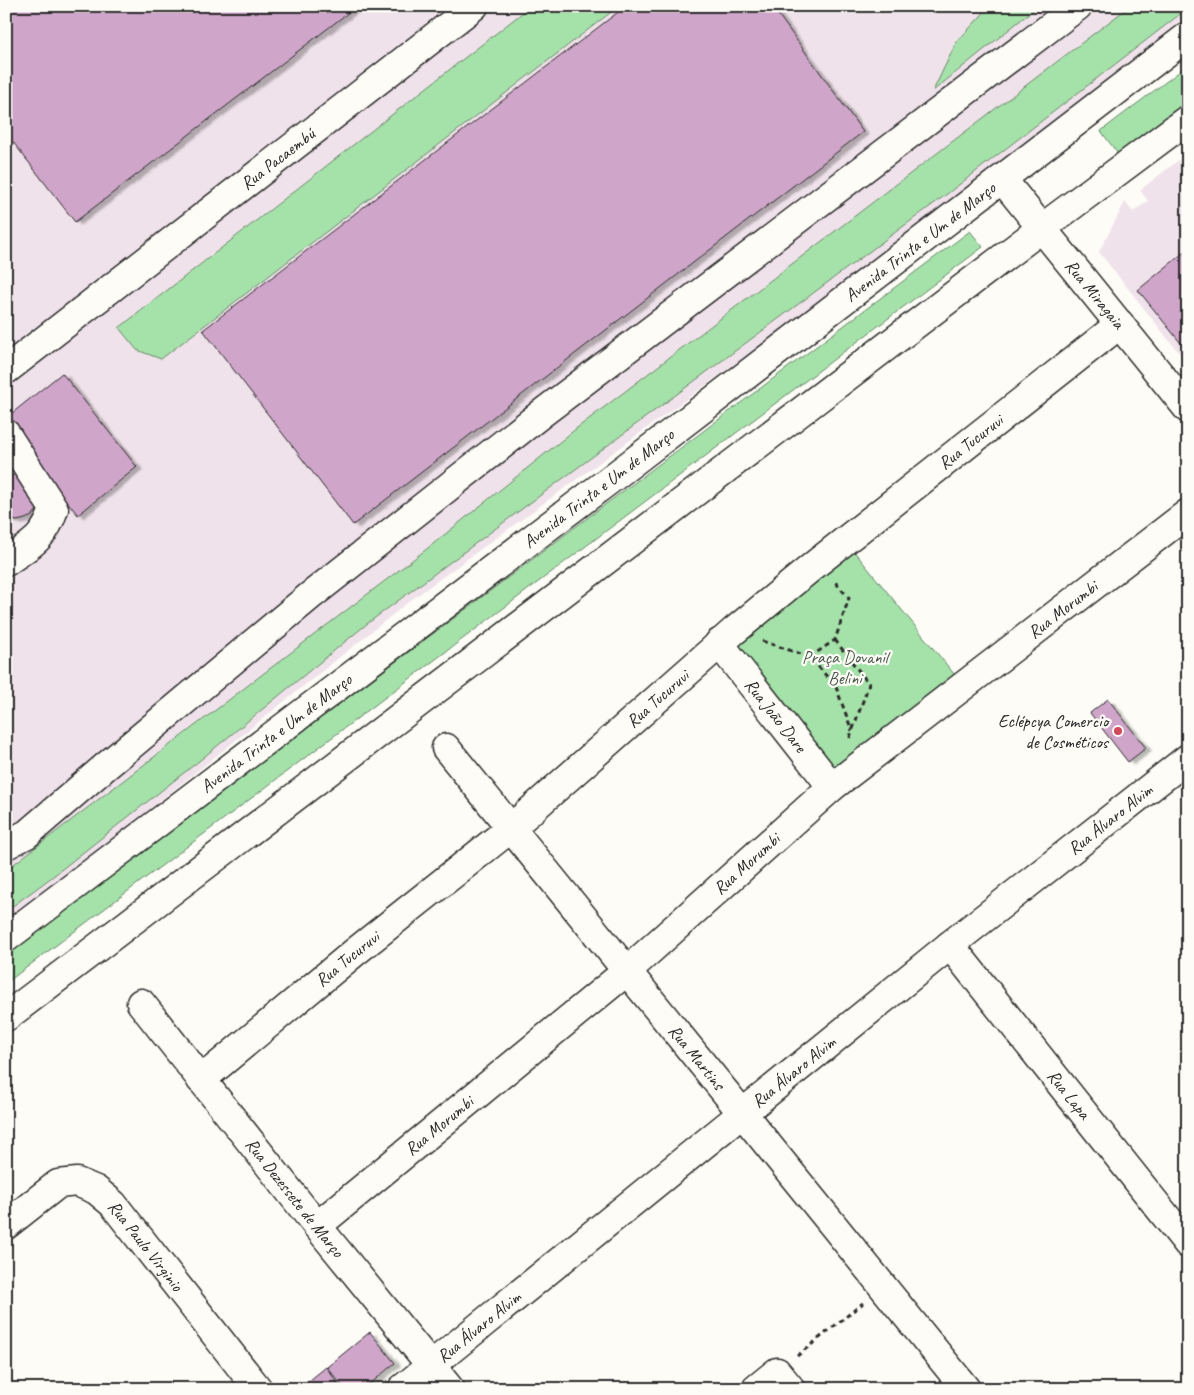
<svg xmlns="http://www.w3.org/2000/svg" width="1194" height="1395" font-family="Caveat,sans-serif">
	<defs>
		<filter id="shadow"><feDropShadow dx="5.5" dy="3" stdDeviation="1" flood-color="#0004"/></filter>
	</defs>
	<rect width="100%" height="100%" fill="#fdfcf7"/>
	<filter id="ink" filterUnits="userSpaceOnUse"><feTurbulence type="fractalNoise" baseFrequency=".02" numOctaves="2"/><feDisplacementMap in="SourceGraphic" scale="10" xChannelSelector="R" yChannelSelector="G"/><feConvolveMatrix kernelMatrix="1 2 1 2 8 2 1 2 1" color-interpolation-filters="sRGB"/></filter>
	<g filter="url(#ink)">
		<g fill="#f0e2ea">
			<polygon points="6,6 1188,6 1188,16 776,334 411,600 45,893 6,922"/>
			<polygon points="1188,153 1188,364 1099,252 1125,202 1133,212 1148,201 1140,190"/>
		</g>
		<g fill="#a5e2a9" stroke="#68866a">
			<polygon points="531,6 619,6 161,359 137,350 119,328"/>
			<polygon points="990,6 1038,6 933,91 956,43"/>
			<polygon points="1130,6 1188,6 1188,8 947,194 368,623 199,761 52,877 6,911 6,870 428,548 577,428"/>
			<polygon points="1188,65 1188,101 1118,154 1101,131"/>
			<polygon points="970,231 983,247 6,983 6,954"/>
			<polygon points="848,544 959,680 832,781 725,645"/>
		</g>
		<g fill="#d0a5ca" stroke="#2b2b2b" filter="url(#shadow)">
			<polygon points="6,6 357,6 75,222 6,133"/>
			<polygon points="626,6 772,6 863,132 353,525 203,330"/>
			<polygon points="1188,249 1188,352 1138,290"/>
			<polygon points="62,373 137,467 78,515 6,426 6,418"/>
			<polygon points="16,474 40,503 37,510 32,516 25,519 17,521 6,518 6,478"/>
			<polygon points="1108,699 1146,748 1128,762 1090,713"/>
			<polygon points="370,1332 395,1363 364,1389 345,1389 327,1367"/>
			<polygon points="326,1367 342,1389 299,1389"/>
		</g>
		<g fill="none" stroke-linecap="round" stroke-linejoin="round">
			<g stroke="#2b2b2b" stroke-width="31">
				<g id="minor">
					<path id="s1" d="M 1002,179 L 1188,409"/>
					<path id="s2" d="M 6,370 L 474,6"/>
					<path d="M 6,434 L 54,509 C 44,540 31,544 6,562"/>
					<path id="s3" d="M 719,643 L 832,787"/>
					<path id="s4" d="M 446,748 L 966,1389"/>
					<polyline points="6,845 27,834 105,767 310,596 541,414 1078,6"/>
					<path id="s5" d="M 950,945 L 1188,1244"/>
					<path id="s6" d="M 141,1003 L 317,1226 L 450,1389"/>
					<path id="s7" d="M 201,1080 L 355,952 L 511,828 L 734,631 L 818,562 L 1120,324"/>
					<path id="s8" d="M 6,1225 L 58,1184 L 77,1182 L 96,1190 L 113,1204 L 258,1389"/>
					<path id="s9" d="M 317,1226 L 627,971 L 832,787 L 1188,513"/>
					<path id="s10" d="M 402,1389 L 950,945 L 1188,758"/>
					<polyline points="756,1389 777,1372 791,1389"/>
				</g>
			</g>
			<g stroke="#2b2b2b" stroke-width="31">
				<g id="major">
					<path id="s11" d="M 6,938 L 607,482 L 1188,36"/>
					<polyline points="6,1017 1042,228 1188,119"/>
				</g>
			</g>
			<g stroke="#2b2b2b" stroke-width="3" stroke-dasharray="5 4" stroke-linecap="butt">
				<polyline points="835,640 869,684 849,740"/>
				<polyline points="762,641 810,657 836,687 852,731"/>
				<polyline points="810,657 835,640 849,598 835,582"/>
				<polyline points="797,1356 863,1303"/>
			</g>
			<use href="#minor" stroke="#fdfcf7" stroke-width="28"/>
			<use href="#major" stroke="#fdfcf7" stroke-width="28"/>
		</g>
	</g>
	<circle fill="#d1495b" stroke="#fdfcf7" stroke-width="2" cx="1118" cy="731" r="5"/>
	<g text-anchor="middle" stroke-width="4.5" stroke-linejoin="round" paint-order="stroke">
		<g font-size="18" fill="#2b2b2b" stroke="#fdfcf7">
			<text dy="6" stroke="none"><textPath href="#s2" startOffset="344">Rua Pacaembú</textPath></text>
			<text dy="6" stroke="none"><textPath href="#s11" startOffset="1149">Avenida Trinta e Um de Março</textPath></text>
			<text dy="6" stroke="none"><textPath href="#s1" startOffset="148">Rua Miragaia</textPath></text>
			<text dy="6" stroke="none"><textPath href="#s7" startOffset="1000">Rua Tucuruvi</textPath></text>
			<text dy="6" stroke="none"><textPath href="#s11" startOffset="744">Avenida Trinta e Um de Março</textPath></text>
			<text dy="6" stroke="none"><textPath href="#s9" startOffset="968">Rua Morumbi</textPath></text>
			<text dy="6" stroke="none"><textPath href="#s7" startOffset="595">Rua Tucuruvi</textPath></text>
			<text dy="6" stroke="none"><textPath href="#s3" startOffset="92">Rua João Dare</textPath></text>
			<text dy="6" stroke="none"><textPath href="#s11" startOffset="339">Avenida Trinta e Um de Março</textPath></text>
			<text dy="6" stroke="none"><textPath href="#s10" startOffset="909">Rua Álvaro Alvim</textPath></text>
			<text dy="6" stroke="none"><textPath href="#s9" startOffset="562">Rua Morumbi</textPath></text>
			<text dy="6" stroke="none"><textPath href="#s7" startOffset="190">Rua Tucuruvi</textPath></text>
			<text dy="6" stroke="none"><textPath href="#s4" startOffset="398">Rua Martins</textPath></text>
			<text dy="6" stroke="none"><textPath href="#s10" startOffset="504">Rua Álvaro Alvim</textPath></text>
			<text dy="6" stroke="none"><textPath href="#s5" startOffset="191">Rua Lapa</textPath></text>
			<text dy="6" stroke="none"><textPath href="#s9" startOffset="158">Rua Morumbi</textPath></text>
			<text dy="6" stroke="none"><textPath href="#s6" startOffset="248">Rua Dezessete de Março</textPath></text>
			<text dy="6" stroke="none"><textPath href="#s8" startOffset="181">Rua Paulo Virginio</textPath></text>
			<text dy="6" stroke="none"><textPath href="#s10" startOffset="99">Rua Álvaro Alvim</textPath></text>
		</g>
		<g font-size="18" fill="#4a594a" stroke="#fdfcf7">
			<text x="845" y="663">Praça Dovanil<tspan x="845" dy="21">Belini</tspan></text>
		</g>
		<g font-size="18" fill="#2b2b2b" stroke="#fdfcf7" text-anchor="end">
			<text x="1108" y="727">Eclépcya Comercio<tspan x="1108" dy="21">de Cosméticos</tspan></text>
		</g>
	</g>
	<rect width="1194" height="1395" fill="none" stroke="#fdfcf7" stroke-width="25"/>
	<rect x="12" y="12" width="1169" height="1370" fill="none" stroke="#2b2b2b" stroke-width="2" filter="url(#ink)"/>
</svg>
